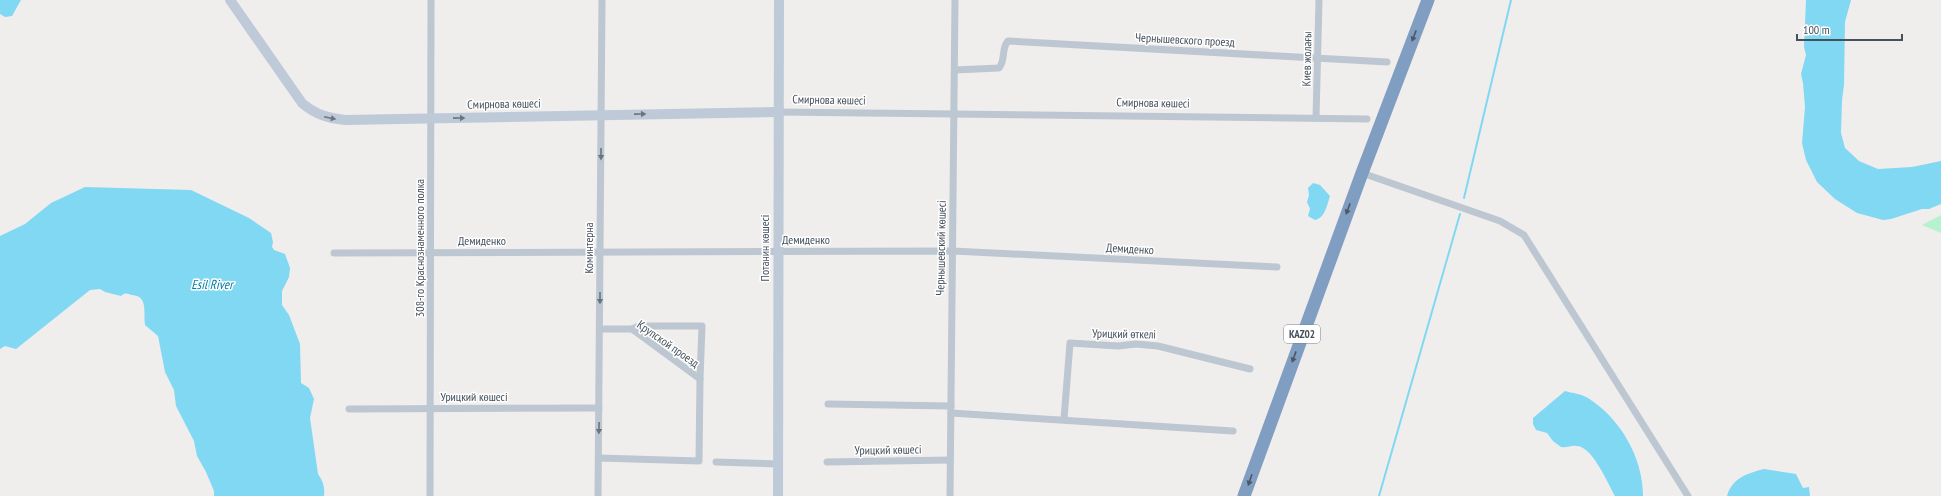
<svg xmlns="http://www.w3.org/2000/svg" width="1941" height="496" font-family="'PT Sans Narrow',sans-serif">
	<rect width="100%" height="100%" fill="#f0eded"/>
	<polygon fill="#b6f2cf" points="1941,215 1941,233 1922,225"/>
	<g fill="#80d8f3">
		<polygon points="0,0 21,0 12,16 5,17 0,14"/>
		<polygon points="1806,0 1851,0 1845,22 1844,85 1842,100 1841,133 1845,148 1859,161 1878,169 1912,167 1941,161 1941,204 1929,209 1922,209 1891,219 1883,220 1857,213 1835,199 1817,182 1806,160 1802,143 1805,107 1803,83 1801,74 1806,55 1804,47"/>
		<path d="M 1313,183 L 1320,185 L 1330,196 C 1327,205 1325,218 1315,220 L 1308,216 L 1310,209 L 1307,202 L 1309,195 L 1308,188 Z"/>
		<path d="M 85,187 L 191,190 L 249,218 L 271,233 L 273,242 L 272,247 L 274,250 L 285,254 L 290,268 L 289,277 L 282,291 L 282,305 L 289,315 L 300,344 L 301,383 L 309,388 L 314,399 L 310,418 L 318,474 C 323,481 325,487 324,496 L 214,496 L 214,491 L 206,472 L 197,456 L 194,441 L 176,406 L 174,390 L 165,372 L 158,336 L 145,325 C 143,314 149,296 132,295 C 127,294 126,292 121,296 L 105,292 L 100,289 L 90,290 L 16,349 L 5,346 L 0,349 L 0,236 L 25,224 L 51,203 Z"/>
		<path d="M 1565,391 C 1572,393 1582,394 1588,398 C 1621,419 1643,458 1643,496 L 1615,496 C 1608,484 1593,447 1577,446 C 1572,445 1567,448 1561,447 L 1553,441 L 1547,433 L 1536,430 L 1533,424 L 1533,418 Z"/>
		<path d="M 1764,469 L 1796,474 L 1803,488 L 1809,487 L 1810,496 L 1727,496 C 1732,478 1748,473 1764,469 Z"/>
	</g>
	<g fill="none" stroke-linecap="round" stroke-linejoin="round">
		<g stroke="#80d8f3" stroke-width="2">
			<polyline points="1464,198 1511,0"/>
			<polyline points="1379,496 1460,214"/>
		</g>
		<g stroke="#bcc7d1" stroke-width="7">
			<path d="M 955,70 L 999,68 C 1006,60 1001,48 1008,41 L 1387,62"/>
			<polyline points="778,112 1367,119"/>
			<polyline points="1316,118 1319,0"/>
			<polyline points="1362,173 1500,221 1524,235 1688,496"/>
			<polyline points="334,253 953,251 1277,267"/>
			<polyline points="632,329 639,326 702,326 700,379"/>
			<polyline points="828,404 951,406"/>
			<polyline points="349,409 599,408"/>
			<polyline points="951,413 1233,431"/>
			<polyline points="1064,419 1070,343 1118,346 1136,344 1158,346 1250,369"/>
			<polyline points="599,458 699,461 700,379 632,329 600,329"/>
			<polyline points="716,462 778,464"/>
			<polyline points="827,462 950,460"/>
			<polyline points="430,496 431,0"/>
			<polyline points="598,496 602,0"/>
			<polyline points="950,496 955,0"/>
		</g>
		<g stroke="#becad8" stroke-width="10">
			<path d="M 230,0 L 302,103 C 316,115 328,118 345,120 L 778,112"/>
			<polyline points="778,496 779,0"/>
		</g>
		<polyline stroke="#809ec1" stroke-width="13" points="1244,496 1362,173 1428,0"/>
	</g>
	<defs><path id="oneway-solid" d="M-6-.8H1V-3.2L6.5 0L1 3.2V.8H-6Z"/></defs>
	<g fill="#4a5866">
		<use href="#oneway-solid" transform="translate(1414 36) rotate(111)"/>
		<use href="#oneway-solid" transform="translate(1348 209) rotate(110)"/>
		<use href="#oneway-solid" transform="translate(1294 357) rotate(110)"/>
		<use href="#oneway-solid" transform="translate(1250 480) rotate(109)"/>
	</g>
	<g fill="#697581">
		<use href="#oneway-solid" transform="translate(640 114) rotate(-1)"/>
		<use href="#oneway-solid" transform="translate(330 118) rotate(12)"/>
		<use href="#oneway-solid" transform="translate(459 118) rotate(-1)"/>
	</g>
	<g fill="#68747f">
		<use href="#oneway-solid" transform="translate(601 154) rotate(90)"/>
		<use href="#oneway-solid" transform="translate(600 298) rotate(90)"/>
		<use href="#oneway-solid" transform="translate(599 428) rotate(91)"/>
	</g>
	<g text-anchor="middle" stroke-width="3" stroke-linejoin="round" paint-order="stroke">
		<rect fill="#fff" stroke="#7c848d" stroke-width="1" x="1284" y="325" width="36" height="18" rx="3"/>
		<g font-size="11" font-weight="bold" fill="#44505c">
			<text x="1302" y="338">KAZ02</text>
		</g>
		<g font-size="12" fill="#44505c" stroke="#fff">
			<text transform="translate(1185 40) rotate(3)" y="4">Чернышевского проезд</text>
			<text transform="translate(1307 59) rotate(-89)" y="4">Киев жолағы</text>
			<text transform="translate(829 100) rotate(1)" y="4">Смирнова көшесі</text>
			<text transform="translate(1153 103) rotate(1)" y="4">Смирнова көшесі</text>
			<text transform="translate(504 104) rotate(-1)" y="4">Смирнова көшесі</text>
			<text x="806" y="244">Демиденко</text>
			<text x="482" y="245">Демиденко</text>
			<text transform="translate(420 248) rotate(-90)" y="4">308-го Краснознаменного полка</text>
			<text transform="translate(589 248) rotate(-90)" y="4">Коминтерна</text>
			<text transform="translate(765 248) rotate(-90)" y="4">Потанин көшесі</text>
			<text transform="translate(941 248) rotate(-89)" y="4">Чернышевский көшесі</text>
			<text transform="translate(1130 249) rotate(3)" y="4">Демиденко</text>
			<text transform="translate(1124 334) rotate(1)" y="4">Урицкий өткелі</text>
			<text transform="translate(668 344) rotate(35)" y="4">Крупской проезд</text>
			<text x="474" y="401">Урицкий көшесі</text>
			<text transform="translate(888 450) rotate(-1)" y="4">Урицкий көшесі</text>
		</g>
		<g font-size="13" font-style="italic" fill="#037da2" stroke="#fff">
			<text x="212" y="289">Esil River</text>
		</g>
	</g>
	<path d="M1797 34v6h105v-6" fill="none" stroke="#44505c" stroke-width="2"/>
	<text x="1803" y="34" font-size="12" fill="#44505c" stroke="#ffffff" stroke-width="3" paint-order="stroke">100 m</text>
</svg>
